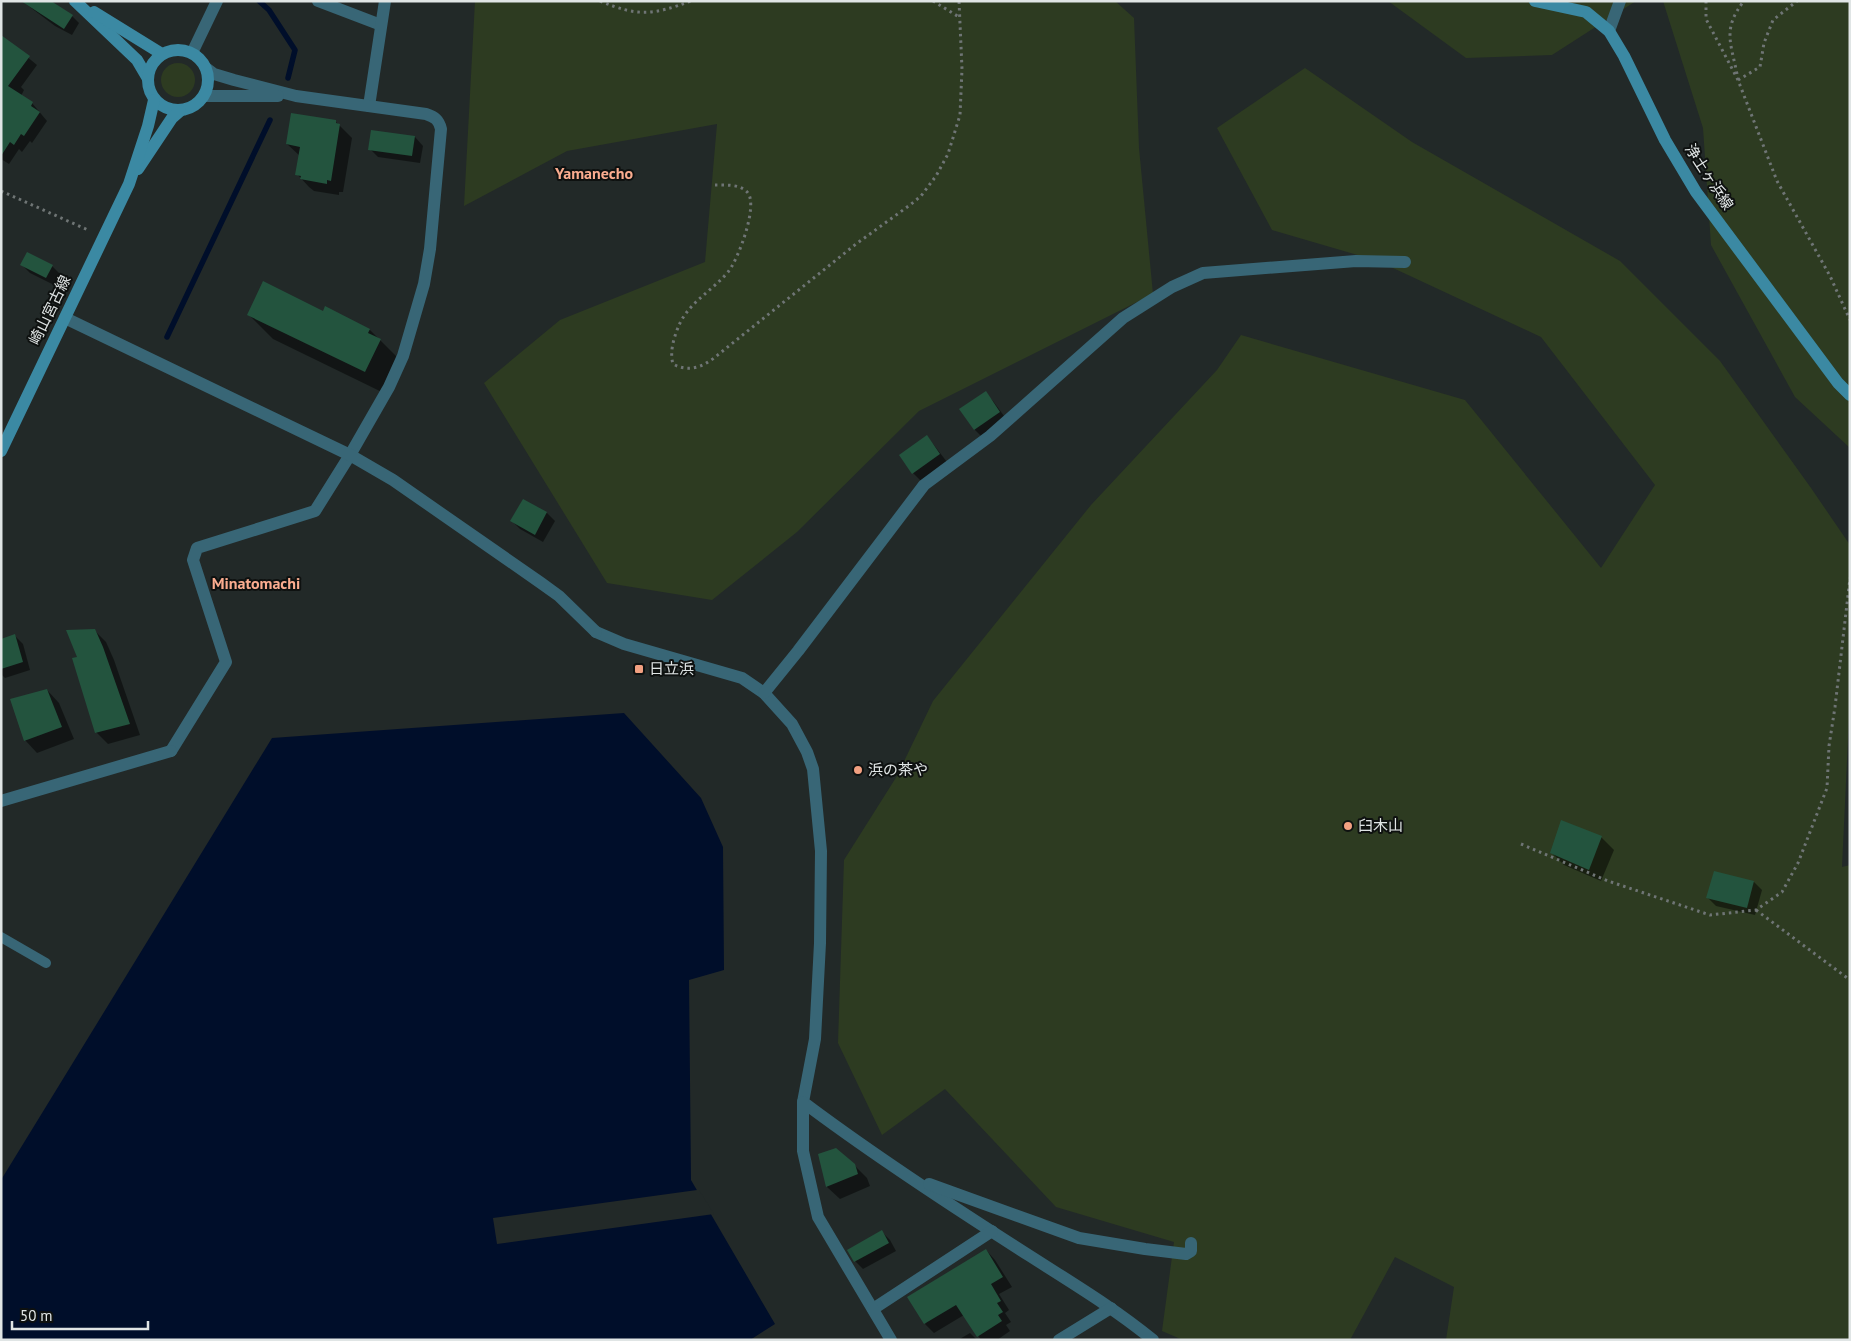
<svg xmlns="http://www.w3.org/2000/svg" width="1851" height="1341" font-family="'PT Sans','Noto Sans JP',sans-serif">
	<rect width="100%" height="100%" fill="#222928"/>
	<g fill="#2d3b21">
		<polygon points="475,1 1115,1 1134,18 1139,148 1153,294 919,411 797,532 712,600 607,583 484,383 560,320 705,262 717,124 567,151 464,206"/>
		<polygon points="1388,1 1636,1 1552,55 1466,58"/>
		<polygon points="1663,1 1850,1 1850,448 1795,397 1711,245 1703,128"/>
		<circle cx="178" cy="80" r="17"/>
		<polygon points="1305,68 1412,142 1620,261 1720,361 1811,488 1850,545 1850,696 1842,867 1850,865 1850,1340 1446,1340 1454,1287 1395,1257 1350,1340 1183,1340 1162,1331 1174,1242 1056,1207 945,1089 882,1135 838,1043 844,860 897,776 933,701 1091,505 1217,370 1241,335 1465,400 1601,568 1655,485 1541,337 1378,261 1272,230 1217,128"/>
	</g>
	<polygon fill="#000e2a" points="624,713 701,798 723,847 724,970 689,980 691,1180 775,1324 750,1340 1,1340 1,1180 272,738"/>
	<polygon fill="#222928" points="697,1190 699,1190 714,1214 497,1244 493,1218"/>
	<g fill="#0007">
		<polygon points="22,1 72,16 79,23 72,35 55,26"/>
		<polygon points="3,37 37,65 21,87 24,90 21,96 32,103 47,121 32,143 30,141 22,152 19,149 9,164 1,159"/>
		<polygon points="336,122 352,138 343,192 339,192 339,195 314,191 309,187 297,174 300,156 287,144"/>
		<polygon points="415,137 423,146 420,163 378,157 370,149"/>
		<polygon points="22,265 52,266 60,274 54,285 30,273"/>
		<polygon points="324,312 370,330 405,365 390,396 273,339 248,314"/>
		<polygon points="985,393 993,401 1007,420 982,437 974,429"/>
		<polygon points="927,436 947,462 921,481 913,473"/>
		<polygon points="523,501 547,513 555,521 543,542 520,529 512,521"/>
		<polygon points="94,630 106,642 114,660 140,735 108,744 96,732 78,658"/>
		<polygon points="15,636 23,644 30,670 5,678 1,674 1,641"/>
		<polygon points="47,690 59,703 74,739 37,753 25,740"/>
		<polygon points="1601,837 1614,850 1601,881 1564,865 1551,852"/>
		<polygon points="1715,872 1754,882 1762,890 1755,915 1716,906 1708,898"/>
		<polygon points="820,1155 854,1165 867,1178 870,1186 840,1199 827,1187"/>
		<polygon points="882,1232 890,1240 896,1251 863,1269 855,1261"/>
		<polygon points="986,1250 995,1260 1012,1287 999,1294 1009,1310 1005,1313 1011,1322 1006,1325 1010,1331 997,1340 981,1340 964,1315 934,1333 925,1324"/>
		<polygon points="970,1333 977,1340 958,1340"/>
	</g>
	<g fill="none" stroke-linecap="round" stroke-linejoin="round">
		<g stroke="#000e2a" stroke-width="5.5">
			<polyline points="259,1 269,10 295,50 288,78"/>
			<polyline points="167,337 270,120"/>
		</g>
	</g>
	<g fill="#23543e">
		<polygon points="21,1 51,1 73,15 64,29"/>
		<polygon points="1,35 30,56 8,86 33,102 31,106 40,112 24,136 21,134 14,145 10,142 1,156"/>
		<polygon points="291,113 336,120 336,123 340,124 331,181 327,180 327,184 300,179 301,176 295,175 300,147 286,144"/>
		<polygon points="371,130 415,136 412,156 368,150"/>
		<polygon points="27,252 53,265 46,278 20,265"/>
		<polygon points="263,281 323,311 325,306 370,329 368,333 381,339 365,372 247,315"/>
		<polygon points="986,391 1000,412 974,430 959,409"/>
		<polygon points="927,435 940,454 912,474 899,455"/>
		<polygon points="523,499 547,512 535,535 510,521"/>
		<polygon points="95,629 103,647 130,724 95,733 72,658 77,657 66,630"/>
		<polygon points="15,634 23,662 1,669 1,639"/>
		<polygon points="47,689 62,727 24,741 10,699"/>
		<polygon points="1561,820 1602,836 1589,870 1550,853"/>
		<polygon points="1714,871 1754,881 1747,908 1706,898"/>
		<polygon points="836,1148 855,1164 858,1174 826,1187 818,1154"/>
		<polygon points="882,1230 889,1243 854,1262 847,1250"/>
		<polygon points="986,1249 1003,1277 991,1284 1001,1301 997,1303 1003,1312 998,1315 1002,1321 977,1337 956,1305 924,1324 907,1297"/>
	</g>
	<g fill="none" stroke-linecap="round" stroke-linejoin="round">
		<g stroke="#6f7575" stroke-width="3" stroke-dasharray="2.5 4" stroke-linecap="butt">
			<path d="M 600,1 C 638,17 653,15 691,1"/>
			<polyline points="933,1 959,17"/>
			<polyline points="1706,1 1706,19 1738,80 1777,181 1830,276 1850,320"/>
			<path d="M 1737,74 C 1731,43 1722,29 1744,1"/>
			<polyline points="1738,80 1760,67 1764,43 1773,20 1797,1"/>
			<path d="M 715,185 C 726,185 741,184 748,193 C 758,207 738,260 728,272 C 712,291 691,301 680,323 C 675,334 669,351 673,364 C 687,372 701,368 714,358 L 856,244 L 910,205 L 921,196 L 936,176 L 948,154 L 960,115 L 962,69 L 959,1"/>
			<polyline points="1,191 88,230"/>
			<polyline points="1521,844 1608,881 1710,915 1756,910 1782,892 1798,863 1827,788 1829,746 1835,707 1850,578"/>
			<polyline points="1756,910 1850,980"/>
		</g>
		<polyline stroke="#386676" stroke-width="10" points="1,937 46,963"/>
		<g stroke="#386676" stroke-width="12">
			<polyline points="318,1 381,25"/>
			<polyline points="1609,31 1620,1"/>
			<polyline points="192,53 217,1"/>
			<polyline points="369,106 385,1"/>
			<path d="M 596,632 L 624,644 L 742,678 L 764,693 L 792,724 L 807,752 L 813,769 L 821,851 L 820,943 L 815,1039 L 803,1102 C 876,1157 953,1207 1030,1256 C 1072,1283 1114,1308 1153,1340"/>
			<polyline points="764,693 798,651 924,485 990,436 1123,318 1172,287 1203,273 1356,261 1405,262"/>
			<polyline points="171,751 226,662 193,560 197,548 315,511 350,455"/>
			<polyline points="929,1184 1079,1238 1145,1249 1186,1254 1191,1251 1191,1243"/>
			<polyline points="873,1309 992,1231"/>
			<polyline points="1059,1340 1111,1308"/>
		</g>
		<g stroke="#386676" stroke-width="12">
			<path d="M 206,68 L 214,74 L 234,80 L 296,96 L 426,114 C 435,117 439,120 441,129 L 430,249 L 424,284 L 403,356 L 389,387 L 350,455"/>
			<polyline points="204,96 278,96"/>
			<polyline points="65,318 350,455 393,480 541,583 559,596 596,632"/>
			<polyline points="1,801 171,751"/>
			<polyline points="803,1102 803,1151 818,1217 891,1340"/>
		</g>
		<g stroke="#3b89a3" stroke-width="12">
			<polyline points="75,1 137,60 147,77"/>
			<polyline points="1535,1 1586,12 1609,31 1624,56 1665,140 1696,192 1838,383 1850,395"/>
			<polyline points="94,12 162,54"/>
			<circle cx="178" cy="80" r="30"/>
			<polyline points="138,169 172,118 180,111"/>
			<polyline points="1,451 129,184 148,126 154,100"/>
		</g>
	</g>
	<g fill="#f2a081" stroke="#0e1110" stroke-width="2">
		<rect x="634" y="664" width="10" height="10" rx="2.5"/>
		<circle cx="858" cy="770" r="5"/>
		<circle cx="1348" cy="826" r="5"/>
	</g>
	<g text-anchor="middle" stroke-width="4" stroke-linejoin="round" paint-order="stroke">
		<g font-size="15" fill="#e0e5e5" stroke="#0e1110">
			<text transform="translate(1709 177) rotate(57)" y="5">浄土ヶ浜線</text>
			<text transform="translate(50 310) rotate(-64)" y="5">崎山宮古線</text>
		</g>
		<g font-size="15" fill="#e0e5e5" stroke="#0e1110" text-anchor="start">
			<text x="649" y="674">日立浜</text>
			<text x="868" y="775">浜の茶や</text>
			<text x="1358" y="831">臼木山</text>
		</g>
		<g font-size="16" font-weight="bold" fill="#faac8f" stroke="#0e1110">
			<text x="594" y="179">Yamanecho</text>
			<text x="256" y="589">Minatomachi</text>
		</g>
	</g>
	<rect width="1851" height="1341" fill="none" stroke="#e0e5e5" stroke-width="5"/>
	<path d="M12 1321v8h136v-8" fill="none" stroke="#e0e5e5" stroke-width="2.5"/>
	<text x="20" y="1321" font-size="15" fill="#e0e5e5" stroke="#0e1110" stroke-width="4" paint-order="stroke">50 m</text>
</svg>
